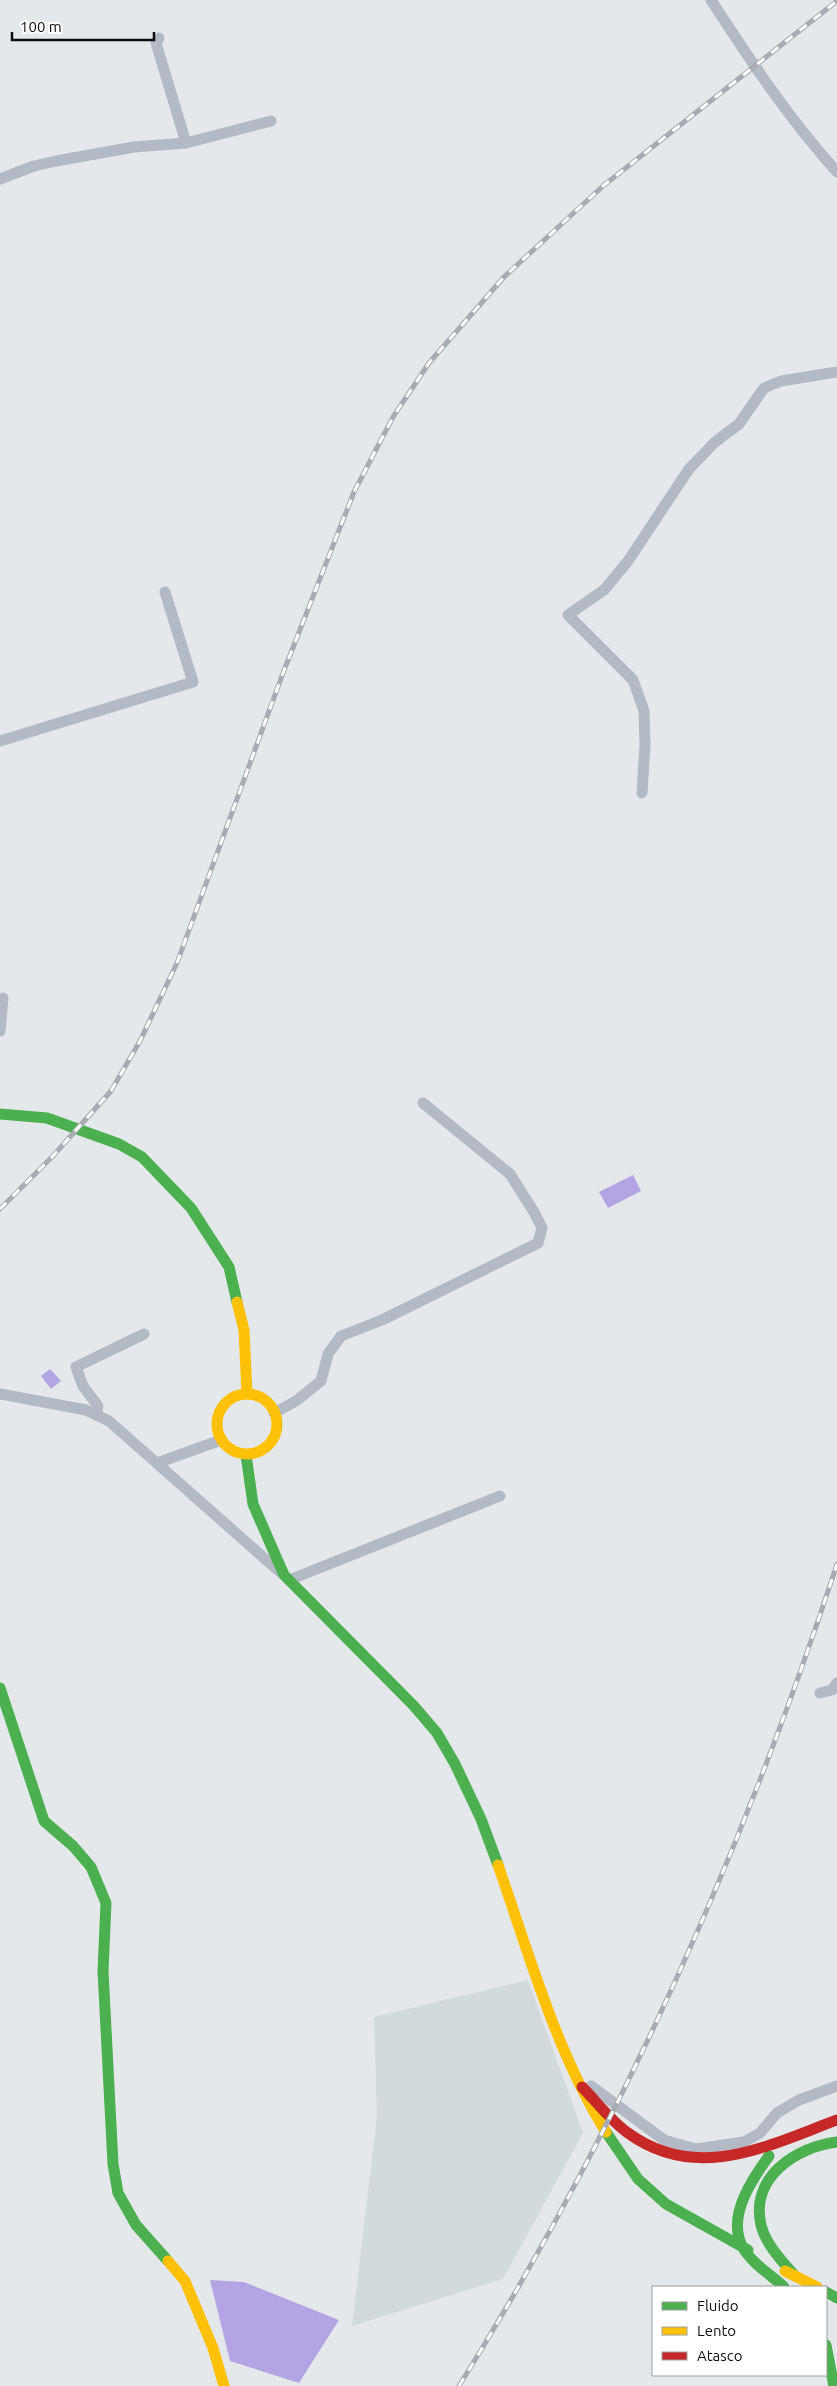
<svg xmlns="http://www.w3.org/2000/svg" width="837" height="2386" font-family="Ubuntu,sans-serif">
	<rect width="100%" height="100%" fill="#e4e8ea"/>
	<polygon fill="#d2dade" points="528,1980 583,2133 503,2279 352,2326 377,2116 374,2017"/>
	<g fill="#b3a5e4">
		<polygon points="633,1175 641,1191 608,1208 599,1192"/>
		<polygon points="50,1369 61,1381 51,1389 41,1376"/>
		<polygon points="210,2280 244,2282 339,2320 299,2383 230,2361"/>
	</g>
	<g fill="none" stroke-linecap="round" stroke-linejoin="round">
		<g stroke="#b3b9c5" stroke-width="11">
			<path d="M 711,0 C 750,60 789,119 837,172"/>
			<polyline points="159,38 156,43 186,143"/>
			<polyline points="0,179 34,166 56,161 134,147 186,143 271,121"/>
			<polyline points="0,741 193,682 165,592"/>
			<polyline points="642,793 645,745 644,711 633,680 568,615 604,590 628,561 689,469 715,442 739,424 764,388 781,381 837,372"/>
			<polyline points="0,1031 3,998"/>
			<polyline points="0,1394 86,1410 109,1421 280,1572"/>
			<polyline points="274,1413 296,1401 321,1381 328,1354 341,1336 382,1320 538,1243 542,1228 534,1212 510,1174 423,1103"/>
			<polyline points="96,1415 98,1406 83,1386 76,1367 144,1334"/>
			<polyline points="157,1463 221,1440"/>
			<polyline points="289,1580 500,1496"/>
			<polyline points="820,1693 832,1690 837,1683"/>
			<polyline points="591,2086 664,2140 696,2149 744,2142 760,2133 777,2113 799,2100 837,2086"/>
		</g>
		<g stroke="#4caf50" stroke-width="11">
			<polyline points="0,1114 47,1118 119,1144 142,1157 191,1208 229,1267 237,1302"/>
			<polyline points="246,1455 253,1504 284,1575 414,1706 437,1733 455,1764 481,1819 498,1865"/>
			<polyline points="0,1688 44,1821 73,1846 91,1867 106,1903 103,1971 113,2164 118,2193 136,2225 168,2261"/>
			<polyline points="606,2132 638,2179 666,2204 748,2250"/>
			<path d="M 769,2156 C 752,2179 727,2216 742,2246 C 751,2263 770,2274 784,2287"/>
			<path d="M 795,2276 C 782,2261 766,2245 761,2225 C 750,2177 796,2147 837,2142"/>
			<polyline points="826,2292 837,2298"/>
			<polyline points="826,2345 834,2386"/>
		</g>
		<g stroke="#ffc107" stroke-width="11">
			<polyline points="237,1302 244,1330 247,1394"/>
			<circle cx="247" cy="1424" r="30"/>
			<path d="M 498,1865 C 529,1954 556,2052 606,2132"/>
			<polyline points="168,2261 185,2281 213,2348 224,2386"/>
			<polyline points="785,2271 817,2287"/>
		</g>
		<path stroke="#c62828" stroke-width="11" d="M 582,2087 C 597,2102 610,2120 628,2133 C 697,2183 767,2146 837,2120"/>
		<g stroke="#a8acb2" stroke-width="5">
			<g id="rail">
				<polyline points="0,1209 52,1157 111,1091 140,1041 177,963 283,673 354,492 393,417 429,363 504,277 603,186 837,1"/>
				<path d="M 459,2386 C 619,2129 743,1852 837,1564"/>
			</g>
		</g>
		<use href="#rail" stroke="#fff" stroke-width="3" stroke-dasharray="9" stroke-linecap="butt"/>
	</g>
	<rect x="652" y="2286" width="175" height="90" fill="#ffffff" stroke="#9d9e9f"/>
	<rect x="662" y="2302" width="25" height="8" fill="#4caf50" stroke="#9d9e9f"/>
	<text x="697" y="2311" font-size="15" fill="#0b0d0e">Fluido</text>
	<rect x="662" y="2327" width="25" height="8" fill="#ffc107" stroke="#9d9e9f"/>
	<text x="697" y="2336" font-size="15" fill="#0b0d0e">Lento</text>
	<rect x="662" y="2352" width="25" height="8" fill="#c62828" stroke="#9d9e9f"/>
	<text x="697" y="2361" font-size="15" fill="#0b0d0e">Atasco</text>
	<path d="M12 32v8h142v-8" fill="none" stroke="#0b0d0e" stroke-width="2.5"/>
	<text x="20" y="32" font-size="15" fill="#0b0d0e" stroke="#ffffff" stroke-width="4" paint-order="stroke">100 m</text>
</svg>
